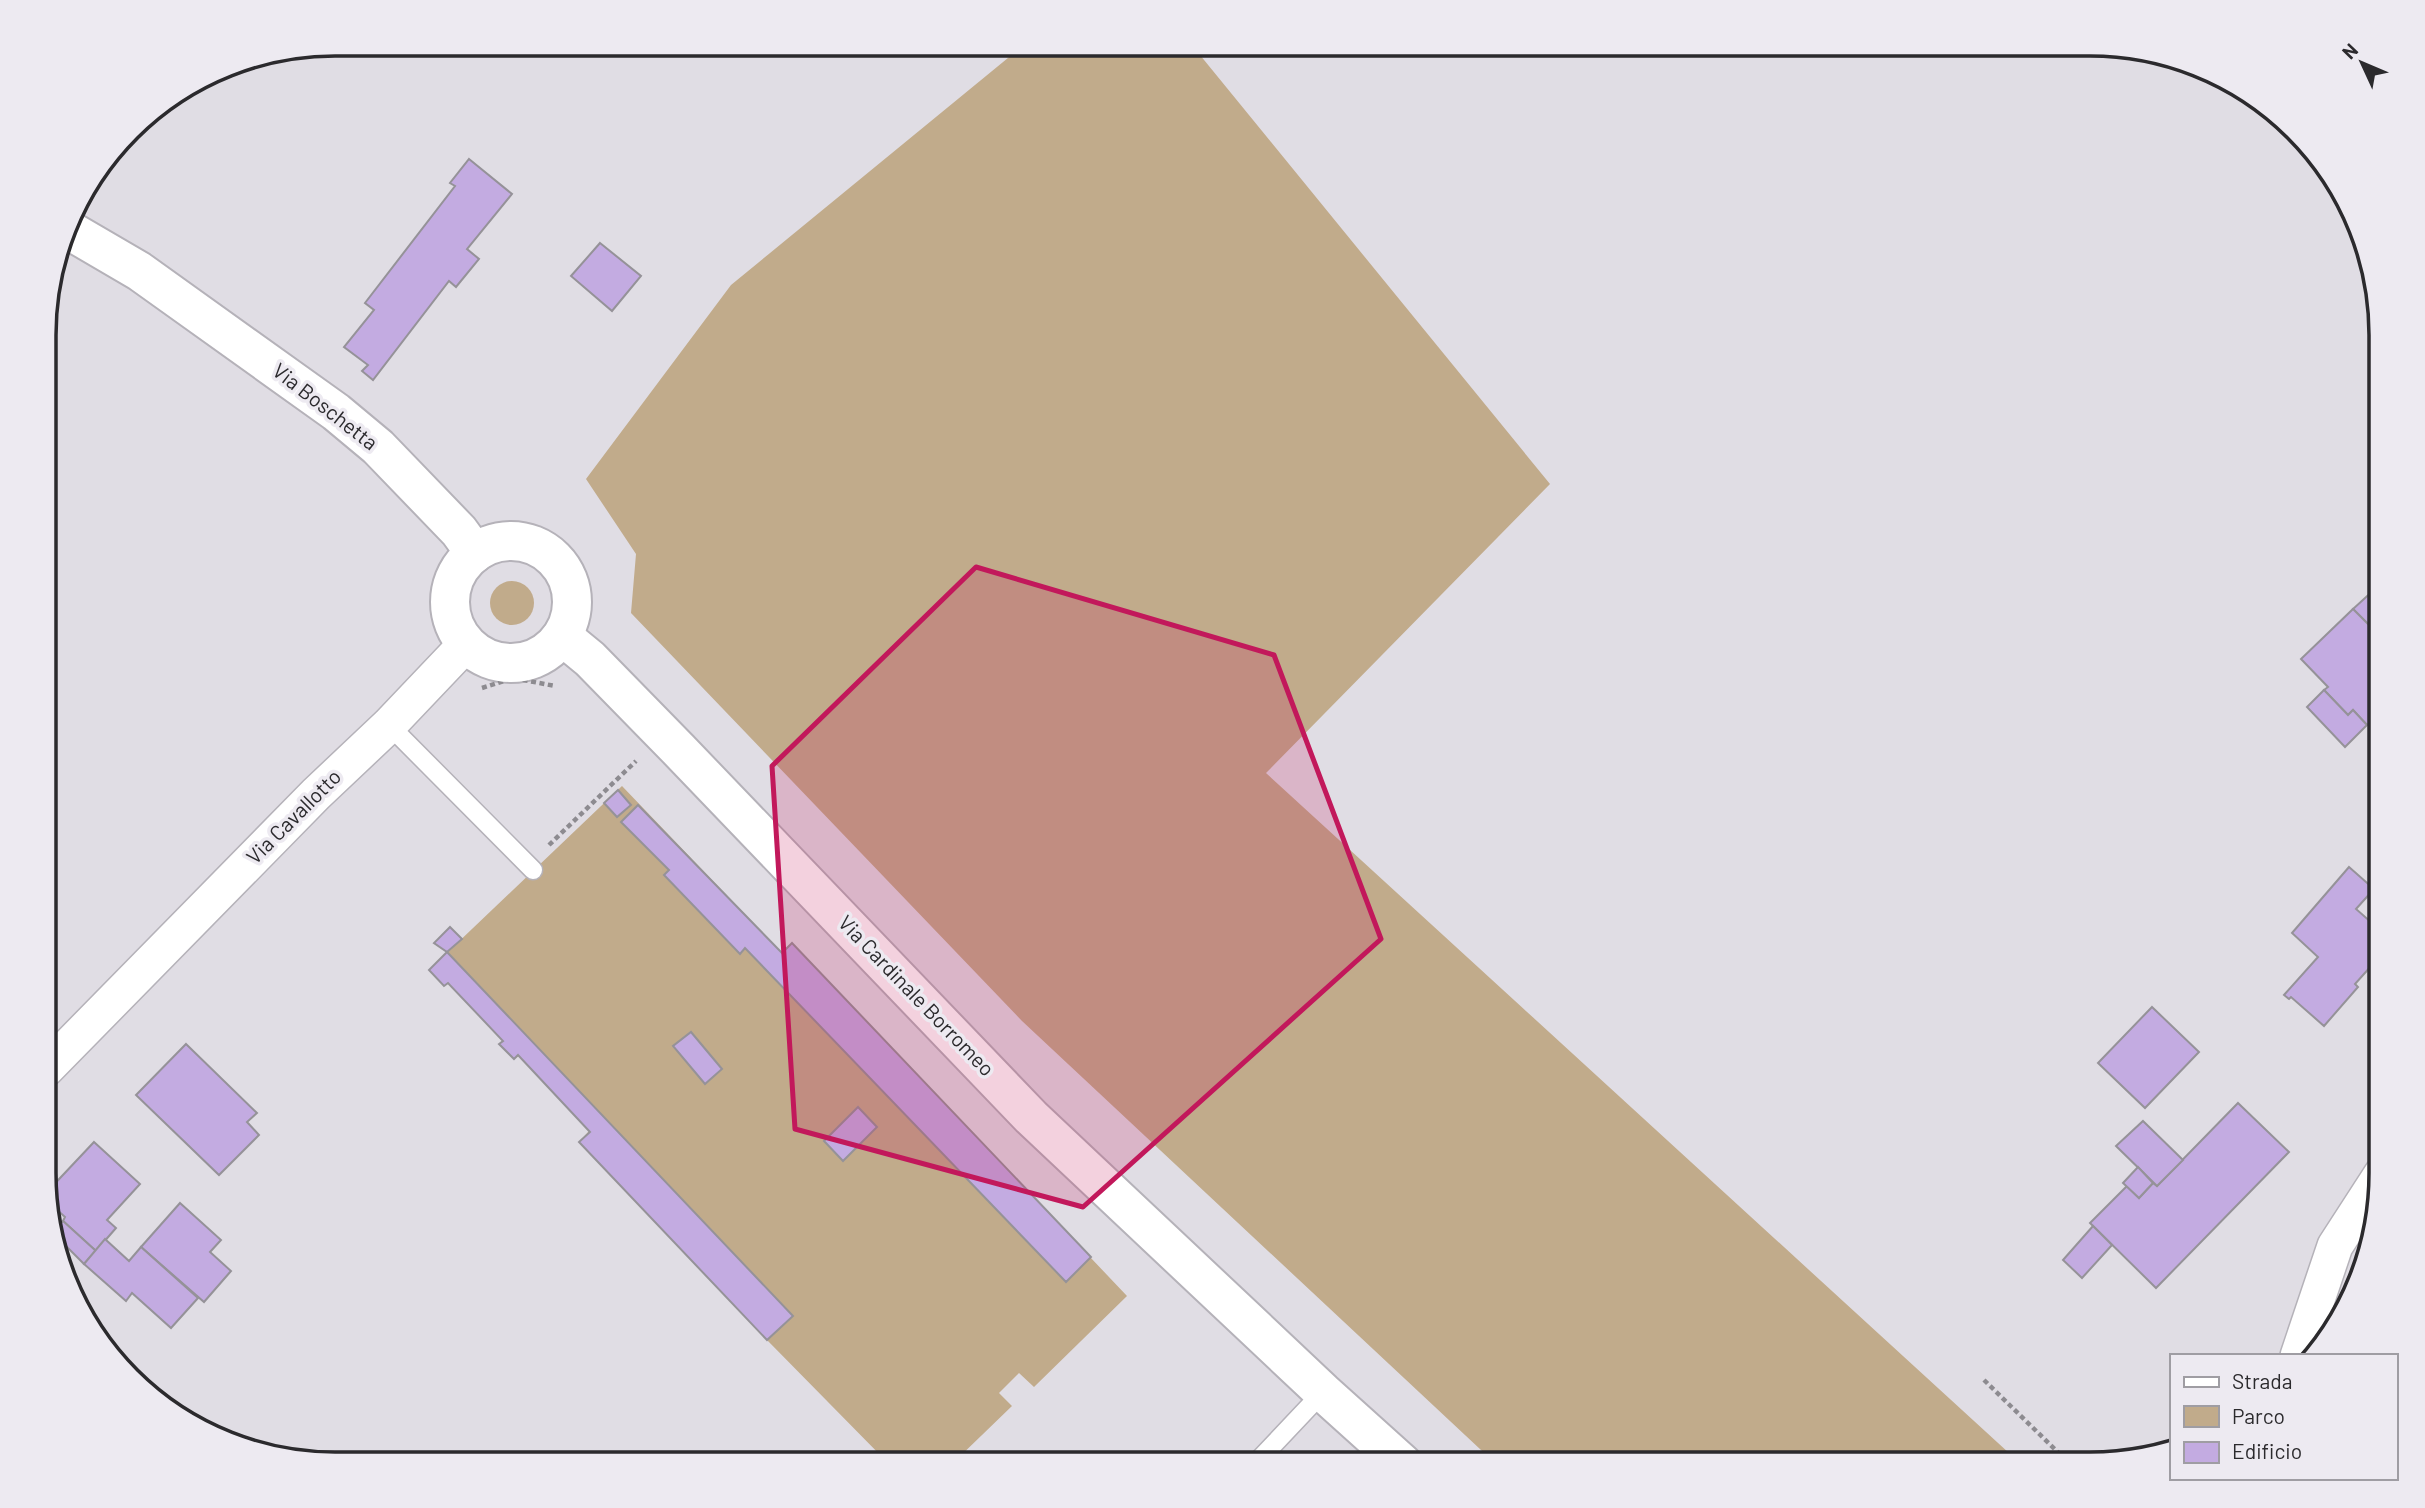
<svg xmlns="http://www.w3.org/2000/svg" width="2425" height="1508" font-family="Barlow,sans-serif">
	<rect width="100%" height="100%" fill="#e0dde4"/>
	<g fill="#c1ab8b">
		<polygon points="1025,44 1191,44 1550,484 1266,773 2021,1464 1496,1464 1022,1021 631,613 636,554 586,479 731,285"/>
		<circle cx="512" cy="603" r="22"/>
		<polygon points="622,786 781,952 792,943 1127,1296 1034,1387 1019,1373 999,1393 1012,1406 952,1464 889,1464 767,1340 579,1142 589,1131 519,1056 514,1059 499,1044 503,1041 448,983 444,986 429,970"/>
	</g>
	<g fill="#c3abe1" stroke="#959298" stroke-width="2">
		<polygon points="469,159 512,194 467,249 479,259 456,287 449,281 373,380 362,371 368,365 344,347 374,310 365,303 455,186 450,183"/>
		<polygon points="600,243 641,276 612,311 571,276"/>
		<polygon points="2376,588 2381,594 2381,629 2377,633 2353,609"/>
		<polygon points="2353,609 2377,633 2372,638 2381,647 2381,677 2377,680 2381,684 2379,730 2371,722 2367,725 2353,710 2348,715 2324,690 2328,687 2301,659"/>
		<polygon points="2324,690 2348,715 2353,710 2367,725 2345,747 2307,707"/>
		<polygon points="618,790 631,805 617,817 604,803"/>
		<polygon points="638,805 782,953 792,943 1091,1257 1066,1282 745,948 740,954 664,875 669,870 621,822"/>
		<polygon points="2349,867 2374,889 2356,909 2381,931 2381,955 2355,984 2358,987 2324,1026 2291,997 2289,999 2284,995 2318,957 2292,933"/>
		<polygon points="450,927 462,939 447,952 434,943"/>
		<polygon points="447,952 793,1316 767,1340 579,1142 590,1132 518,1055 514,1059 499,1044 503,1041 448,983 444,986 429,970"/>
		<polygon points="2152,1007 2199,1052 2145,1108 2098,1063"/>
		<polygon points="691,1032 722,1069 705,1084 673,1046"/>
		<polygon points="186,1044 257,1113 247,1122 259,1135 219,1175 136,1095"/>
		<polygon points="2238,1103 2289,1152 2156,1288 2090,1223 2127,1186 2139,1198 2153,1183 2157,1186"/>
		<polygon points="858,1107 877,1127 843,1161 824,1141"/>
		<polygon points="2143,1121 2183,1160 2157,1186 2116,1146"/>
		<polygon points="94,1142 140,1184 107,1220 116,1228 96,1251 63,1221 65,1217 46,1200 46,1193"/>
		<polygon points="2138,1167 2153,1183 2139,1198 2123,1183"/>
		<polygon points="180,1203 221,1240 210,1252 231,1271 204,1302 141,1247"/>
		<polygon points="63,1221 96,1251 84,1264 55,1235 53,1230"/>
		<polygon points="2093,1226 2112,1245 2082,1278 2063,1260"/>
		<polygon points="105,1239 129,1261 141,1247 198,1298 171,1328 132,1293 126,1301 84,1264"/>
	</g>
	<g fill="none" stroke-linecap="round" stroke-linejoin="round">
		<g stroke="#b5b2b9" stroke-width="21">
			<g id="service">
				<polyline points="389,725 533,870"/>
				<polyline points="1255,1464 1323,1392"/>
			</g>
		</g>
		<g stroke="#b5b2b9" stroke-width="38">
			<g id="minor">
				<polyline points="46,1069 316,794 389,725 466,644"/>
				<polyline points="2298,1356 2335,1246 2381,1175"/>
			</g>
		</g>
		<g stroke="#b5b2b9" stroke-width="42">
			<g id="tertiary">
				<polyline points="67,229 139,271 336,412 378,447 459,531 475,553"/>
				<circle cx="511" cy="602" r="61"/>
				<polyline points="562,636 590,659 679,750 1031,1117 1323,1392 1403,1464"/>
			</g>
		</g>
		<g stroke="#8d8b90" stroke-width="4.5" stroke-dasharray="5 3.5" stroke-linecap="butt">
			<polyline points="482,688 513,678 555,686"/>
			<polyline points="549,845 636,761"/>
			<polyline points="1984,1380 2070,1464"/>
		</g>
		<use href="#service" stroke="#fff" stroke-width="18"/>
		<use href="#minor" stroke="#fff" stroke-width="35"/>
		<use href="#tertiary" stroke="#fff" stroke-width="38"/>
	</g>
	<path fill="#c2185b" fill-opacity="0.2" stroke="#c2185b" stroke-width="5" stroke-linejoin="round" d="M 976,567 L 1274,655 L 1381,939 L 1083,1207 L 795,1129 L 772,766 Z"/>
	<g text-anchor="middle" stroke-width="7" stroke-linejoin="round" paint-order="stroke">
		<g font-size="21" fill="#2b2a2d" stroke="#edeaf1">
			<text transform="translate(325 407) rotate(38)" y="7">Via Boschetta</text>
			<text transform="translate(294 817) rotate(-45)" y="7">Via Cavallotto</text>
			<text transform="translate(916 996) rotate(46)" y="7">Via Cardinale Borromeo</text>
		</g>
	</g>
	<path d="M0 0H2425V1508H0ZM335 56H2090A279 279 0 0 1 2369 335V1173A279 279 0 0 1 2090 1452H335A279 279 0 0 1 56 1173V335A279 279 0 0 1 335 56Z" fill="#edeaf1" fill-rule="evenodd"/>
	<path fill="none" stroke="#2b2a2d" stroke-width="3.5" d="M335 56H2090A279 279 0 0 1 2369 335V1173A279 279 0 0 1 2090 1452H335A279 279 0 0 1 56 1173V335A279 279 0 0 1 335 56Z"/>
	<rect x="2170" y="1354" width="228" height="126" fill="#edeaf1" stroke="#9f9da3" stroke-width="2"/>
	<rect x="2184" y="1377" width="35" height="10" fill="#ffffff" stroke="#9f9da3" stroke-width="2"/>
	<text x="2232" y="1389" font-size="21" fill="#2b2a2d">Strada</text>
	<rect x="2184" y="1406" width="35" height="21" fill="#c1ab8b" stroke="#9f9da3" stroke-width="2"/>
	<text x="2232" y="1424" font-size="21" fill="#2b2a2d">Parco</text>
	<rect x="2184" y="1442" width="35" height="21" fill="#c3abe1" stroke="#9f9da3" stroke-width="2"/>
	<text x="2232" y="1459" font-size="21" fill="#2b2a2d">Edificio</text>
	<g transform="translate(2362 63) rotate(314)" stroke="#edeaf1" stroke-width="5" paint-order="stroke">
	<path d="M0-5L12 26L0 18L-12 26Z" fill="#2b2a2d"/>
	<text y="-10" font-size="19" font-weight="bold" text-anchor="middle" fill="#2b2a2d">N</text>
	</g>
</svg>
